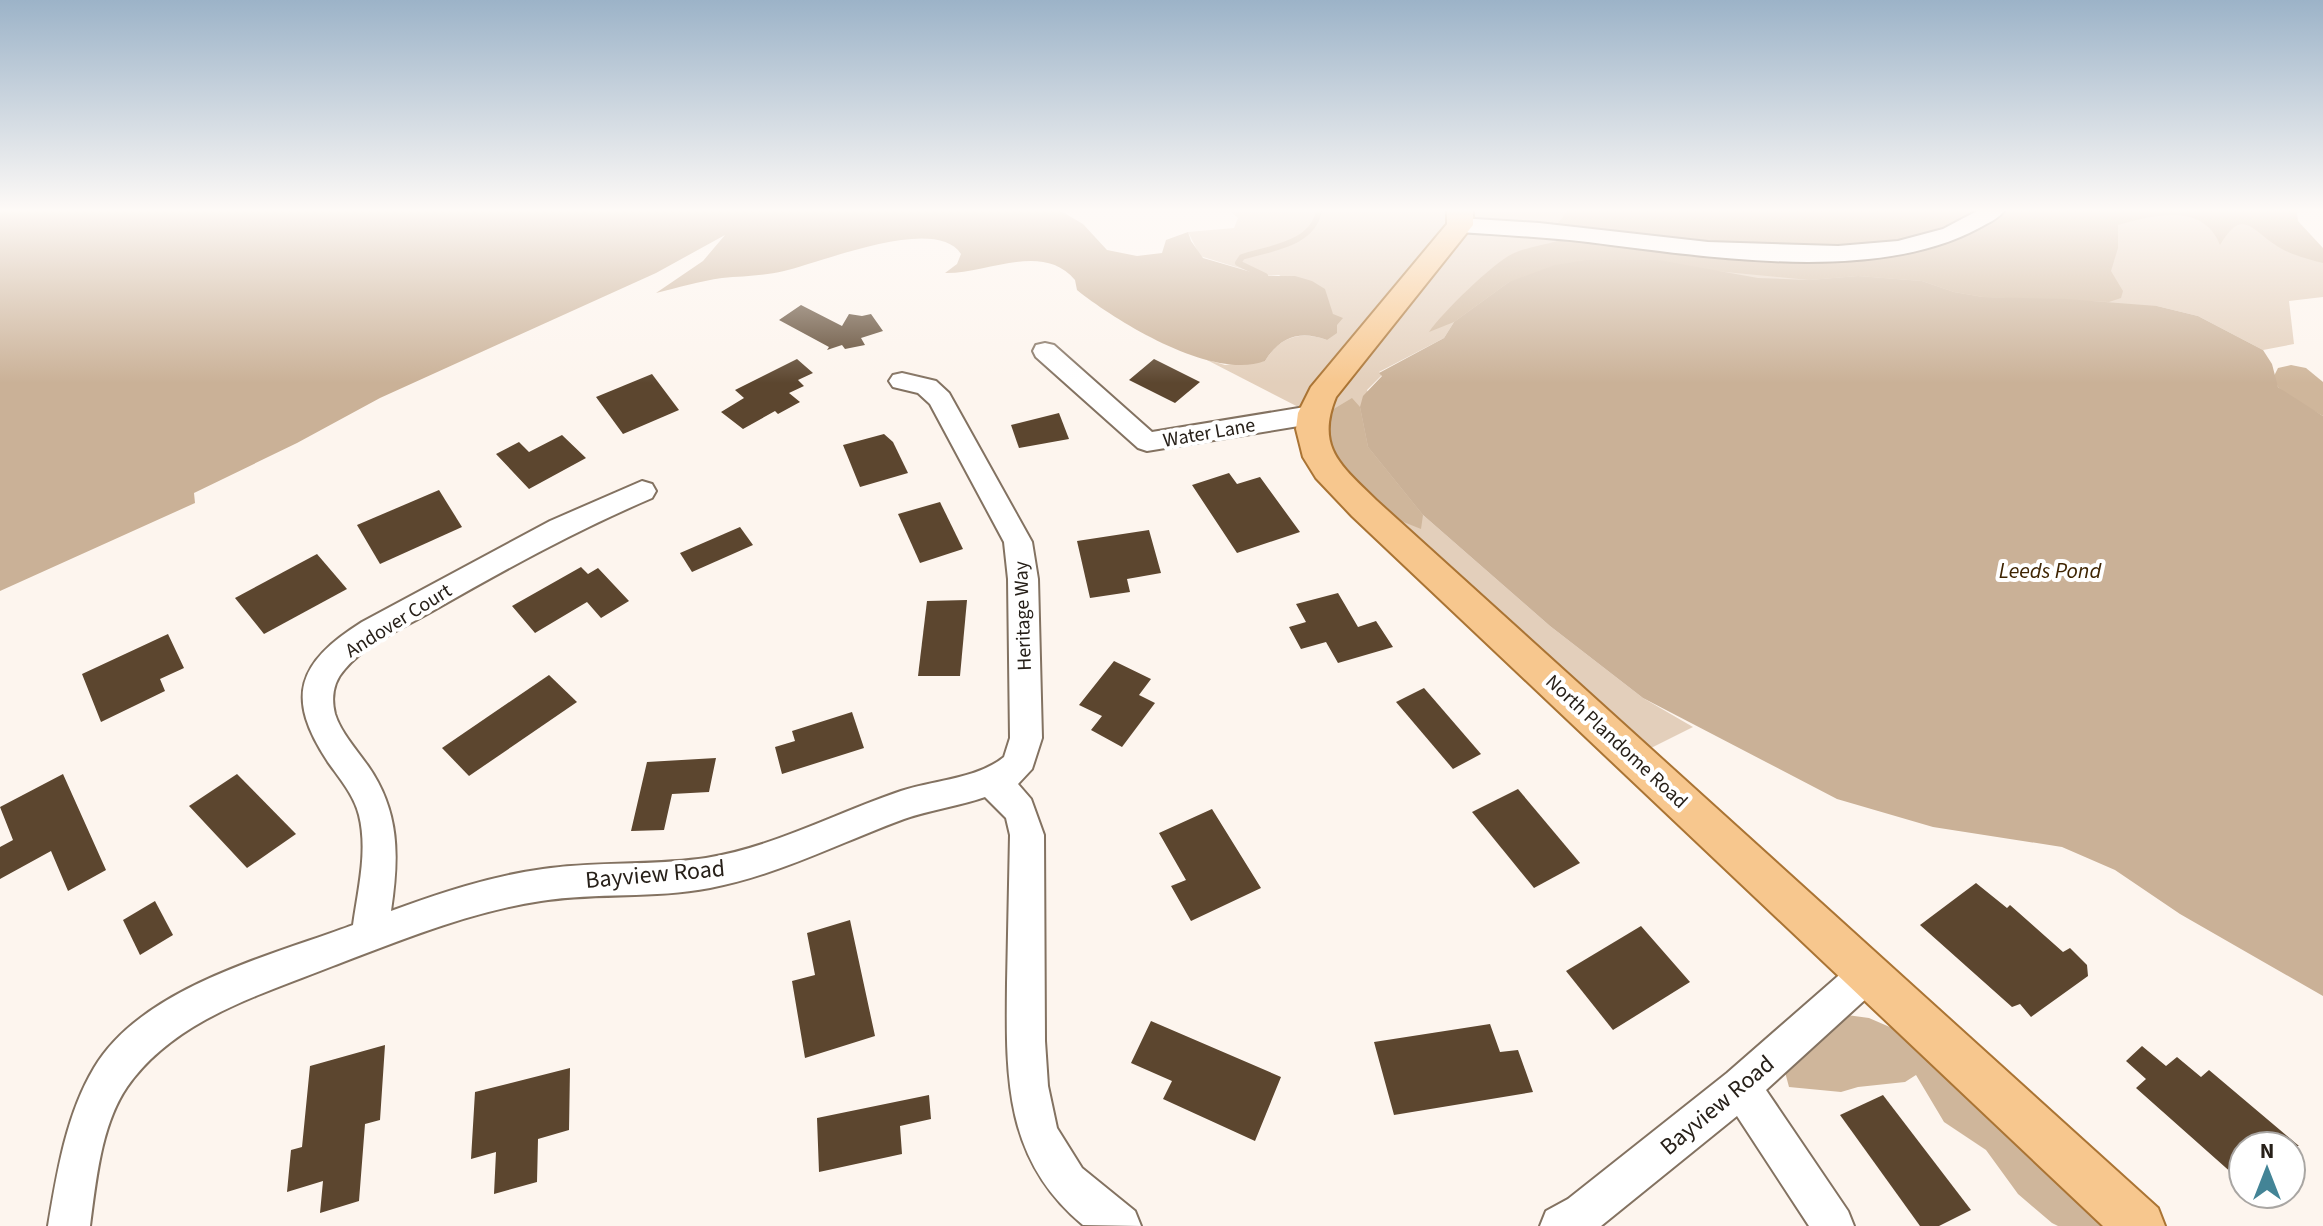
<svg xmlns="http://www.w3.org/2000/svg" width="2323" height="1226" font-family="'Source Sans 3',sans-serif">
	<rect width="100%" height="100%" fill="#fdf5ee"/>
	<path fill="#e3cfbb" d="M 1230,211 L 2243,211 L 2323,258 L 2323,297 L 2289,301 L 2294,344 L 2263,350 L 2198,316 L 2157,306 L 1454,322 L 1444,338 L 1379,372 L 1382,375 L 1367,390 L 1423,515 L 1550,626 L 1643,698 L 1693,727 L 1635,756 L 1364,508 L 1310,413 L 1205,359 L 1225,365 L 1265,361 C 1280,336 1301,331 1327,340 L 1333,314 L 1279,275 L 1265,276 L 1200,256 L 1188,232 L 1234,228 L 1238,218 Z"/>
	<g fill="#cfb69b">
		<path d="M 1567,211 L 2297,211 L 2298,221 L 2323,248 L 2323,263 C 2307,259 2288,254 2274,244 C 2250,227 2241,209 2220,245 C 2203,202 2154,215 2118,225 L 2118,248 L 2111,271 L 2123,291 L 2121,298 L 2109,302 L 1983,297 L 1954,292 L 1922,281 L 1858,276 L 1809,280 L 1715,271 L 1509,282 L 1454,322 L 1429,332 C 1442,313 1492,264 1512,254 C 1531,245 1553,245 1572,235 L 1558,223 Z"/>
		<polygon points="2291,365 2306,368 2323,382 2323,416 2291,398 2278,387 2273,378 2278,368"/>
		<polygon points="1352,398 1360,407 1368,447 1423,515 1421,529 1391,517 1330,458 1325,425 1332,410"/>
		<polygon points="1847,1015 1869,1018 1899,1031 2133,1226 2058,1226 2052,1223 2018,1194 1986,1150 1944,1122 1916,1075 1905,1082 1858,1087 1841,1092 1789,1087 1785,1072"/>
	</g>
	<g fill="#cab197">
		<path d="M 0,211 L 1061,211 L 1083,224 L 1107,250 L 1137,256 L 1162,253 L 1166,240 L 1188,232 L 1191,241 L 1203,258 L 1265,276 L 1295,276 L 1312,281 L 1325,289 L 1333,314 L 1343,318 L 1337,325 L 1337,333 L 1327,340 C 1301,330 1280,336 1265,361 C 1213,381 1117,322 1077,290 L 1075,280 C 1043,241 986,274 945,273 L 957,264 L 961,254 C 936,214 820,263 784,271 C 763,276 743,276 722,278 C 700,281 677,288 656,293 L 703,261 L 725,235 L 656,273 L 380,398 L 297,443 L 194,493 L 195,503 L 0,591 Z"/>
		<polygon points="1588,260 1658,260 1758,278 1809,280 1858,276 1922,281 1954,292 1983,297 2066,299 2157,306 2198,316 2263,350 2272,364 2278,387 2323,416 2323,996 2180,914 2115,870 2062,847 1933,827 1837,799 1643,698 1550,626 1423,515 1368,447 1360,407 1363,396 1382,376 1379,373 1444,338 1454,322 1509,282 1555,265"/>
	</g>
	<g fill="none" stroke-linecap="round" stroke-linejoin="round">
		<path stroke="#cab197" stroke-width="6" d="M 1265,276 L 1238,263 L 1242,257 C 1270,248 1312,245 1319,211"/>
	</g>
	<g fill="#5c462f">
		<polygon points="801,305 842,326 849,314 862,316 871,314 883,331 861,338 865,345 845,349 842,345 827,350 829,347 779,320"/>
		<polygon points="797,359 813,373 798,380 804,386 789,393 800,402 778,414 775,411 743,429 721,412 744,398 735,390"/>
		<polygon points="1154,359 1200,382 1175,403 1129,380"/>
		<polygon points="652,374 679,410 623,434 596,397"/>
		<polygon points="1059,413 1069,439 1019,448 1011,425"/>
		<polygon points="884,434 893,442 908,473 860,487 843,445"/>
		<polygon points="562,435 586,458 529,489 496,454 519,442 529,452"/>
		<polygon points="1229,473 1237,484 1260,477 1300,532 1237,553 1192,485"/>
		<polygon points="439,490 462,527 380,564 357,525"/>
		<polygon points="940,502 963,549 920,563 898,514"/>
		<polygon points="740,527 753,545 692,572 680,553"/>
		<polygon points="1149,530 1161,573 1127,579 1130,592 1090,598 1077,541"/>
		<polygon points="317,554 347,589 264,634 235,598"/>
		<polygon points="581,567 588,574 598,568 629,601 601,618 587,602 535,633 512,606"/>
		<polygon points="1338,593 1358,627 1376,621 1393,647 1338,663 1326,642 1301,649 1289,627 1306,622 1296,604"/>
		<polygon points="967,600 960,676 918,676 927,601"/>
		<polygon points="168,634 184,668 160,679 165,691 101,722 82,674"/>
		<polygon points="1114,661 1151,679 1139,695 1155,703 1122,747 1091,730 1102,716 1079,705"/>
		<polygon points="549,675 577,702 469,776 442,748"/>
		<polygon points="1424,688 1481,754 1453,769 1396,702"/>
		<polygon points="852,712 864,748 782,774 775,747 795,741 792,731"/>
		<polygon points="716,758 709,792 672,794 664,830 631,831 647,762"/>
		<polygon points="63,774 106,870 68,891 51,851 0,879 0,847 13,840 0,807"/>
		<polygon points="237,774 296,834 247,868 189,806"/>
		<polygon points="1518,789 1580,863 1534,888 1472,812"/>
		<polygon points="1212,809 1261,888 1191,921 1171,886 1186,880 1159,833"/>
		<polygon points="1976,883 2007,908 2010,905 2063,952 2070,948 2087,965 2088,976 2031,1017 2020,1004 2012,1007 1920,925"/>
		<polygon points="155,901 173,935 140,955 123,920"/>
		<polygon points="850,920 875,1036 805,1058 792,981 815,975 807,933"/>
		<polygon points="1641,926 1690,982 1613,1030 1566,971"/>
		<polygon points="1151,1021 1281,1077 1255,1141 1163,1099 1172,1081 1131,1063"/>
		<polygon points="1490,1024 1500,1052 1518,1050 1533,1092 1394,1115 1374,1042"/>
		<polygon points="385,1045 380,1120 365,1124 359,1201 320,1213 323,1181 287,1192 291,1150 302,1147 310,1066"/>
		<polygon points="2142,1046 2166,1066 2177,1057 2201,1077 2209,1070 2299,1146 2243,1146 2243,1183 2136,1088 2146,1079 2126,1061"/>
		<polygon points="570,1068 569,1130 538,1139 537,1182 494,1194 496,1152 471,1159 475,1092"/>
		<polygon points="929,1095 931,1119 900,1126 902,1154 819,1172 817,1118"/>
		<polygon points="1883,1095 1971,1210 1939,1226 1920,1226 1840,1115"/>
	</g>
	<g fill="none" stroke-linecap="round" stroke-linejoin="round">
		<g stroke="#837261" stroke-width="4">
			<g id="minor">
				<path d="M 1977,211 L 2004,211 C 1998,219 1988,223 1979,228 C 1875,285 1702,256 1588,242 C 1545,237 1503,235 1460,232 L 1449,225 L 1460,218 L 1539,223 L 1708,242 L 1838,246 L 1898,241 L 1943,229 Z"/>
				<polygon points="1045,343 1054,345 1152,432 1311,406 1320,409 1324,415 1320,421 1311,424 1147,451 1138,448 1036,357 1033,351 1036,345"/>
				<path d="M 902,373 L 936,381 L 949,393 L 1032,542 L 1038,579 L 1042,738 L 1032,769 L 1018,784 L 1031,799 L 1044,835 L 1045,1041 L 1048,1086 L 1057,1128 L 1082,1168 L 1135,1211 L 1141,1226 L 1083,1225 C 1004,1160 1006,1077 1007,983 C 1008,934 1009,884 1010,835 L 1006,818 L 985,797 C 959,806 930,810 904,819 C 839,843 778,875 710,888 C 654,899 597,892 541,901 C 469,912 401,940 333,966 C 260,995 175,1019 127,1087 C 101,1125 96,1181 90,1226 L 48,1226 C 57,1173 66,1115 94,1068 C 142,987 270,956 353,925 C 358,889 368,851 359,815 C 354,795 340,779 328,762 C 285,697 297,663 362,622 L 550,521 L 642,481 L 652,484 L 656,491 L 652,498 C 577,530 506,569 436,609 C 405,627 368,642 345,669 C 333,682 331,698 335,714 C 341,733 357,750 368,766 C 400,812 399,857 391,911 C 440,893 491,876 543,869 C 597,861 652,866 706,858 C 774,847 836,813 901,791 C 934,780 977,779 1004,757 L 1010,738 L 1008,579 L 1004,542 L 930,404 L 918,393 L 893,387 L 889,381 L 893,375 Z"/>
				<polygon points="1866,957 1879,963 1885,975 1879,987 1766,1090 1848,1211 1854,1226 1809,1226 1737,1116 1601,1226 1540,1226 1546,1211 1568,1199 1727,1073 1853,963"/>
			</g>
		</g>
		<g stroke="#aa7434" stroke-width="4">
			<path id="major" d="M 1447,211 L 1473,211 L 1473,225 L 1336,397 C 1315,448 1342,466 1376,500 L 2158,1208 L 2165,1226 L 2103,1226 L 1352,516 L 1316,478 L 1303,457 L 1296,429 L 1298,413 L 1311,387 L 1447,224 Z"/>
		</g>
		<use href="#minor" fill="#fff" fill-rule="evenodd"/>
		<use href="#major" fill="#f7c78e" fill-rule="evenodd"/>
	</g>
	<linearGradient id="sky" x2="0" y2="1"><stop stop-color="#9cb3c8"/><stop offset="0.55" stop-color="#fefaf7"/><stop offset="1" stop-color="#fefaf7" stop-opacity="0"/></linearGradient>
	<rect width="2323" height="383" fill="url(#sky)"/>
	<g text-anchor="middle" stroke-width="8" stroke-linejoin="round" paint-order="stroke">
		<g font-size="20" fill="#272019" stroke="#fff">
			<text transform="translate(1209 432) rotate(-10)" y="7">Water Lane</text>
			<text transform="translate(1022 616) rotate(-92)" y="7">Heritage Way</text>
			<text transform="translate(398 620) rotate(-32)" y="7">Andover Court</text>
			<text transform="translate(1617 741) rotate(43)" y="7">North Plandome Road</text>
		</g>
		<g font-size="22" font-style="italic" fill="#3e2402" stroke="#fff">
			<text x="2050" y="578">Leeds Pond</text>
		</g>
		<g font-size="24" fill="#272019" stroke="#fff">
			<text transform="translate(655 874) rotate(-5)" y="8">Bayview Road</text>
			<text transform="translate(1717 1105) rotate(-40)" y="8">Bayview Road</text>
		</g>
	</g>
	<g transform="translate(2267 1170)"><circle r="38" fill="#ffffff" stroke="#a9a6a3" stroke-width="2"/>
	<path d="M0-6L14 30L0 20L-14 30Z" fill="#438496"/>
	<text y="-12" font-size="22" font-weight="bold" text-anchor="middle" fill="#272019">N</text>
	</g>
</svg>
